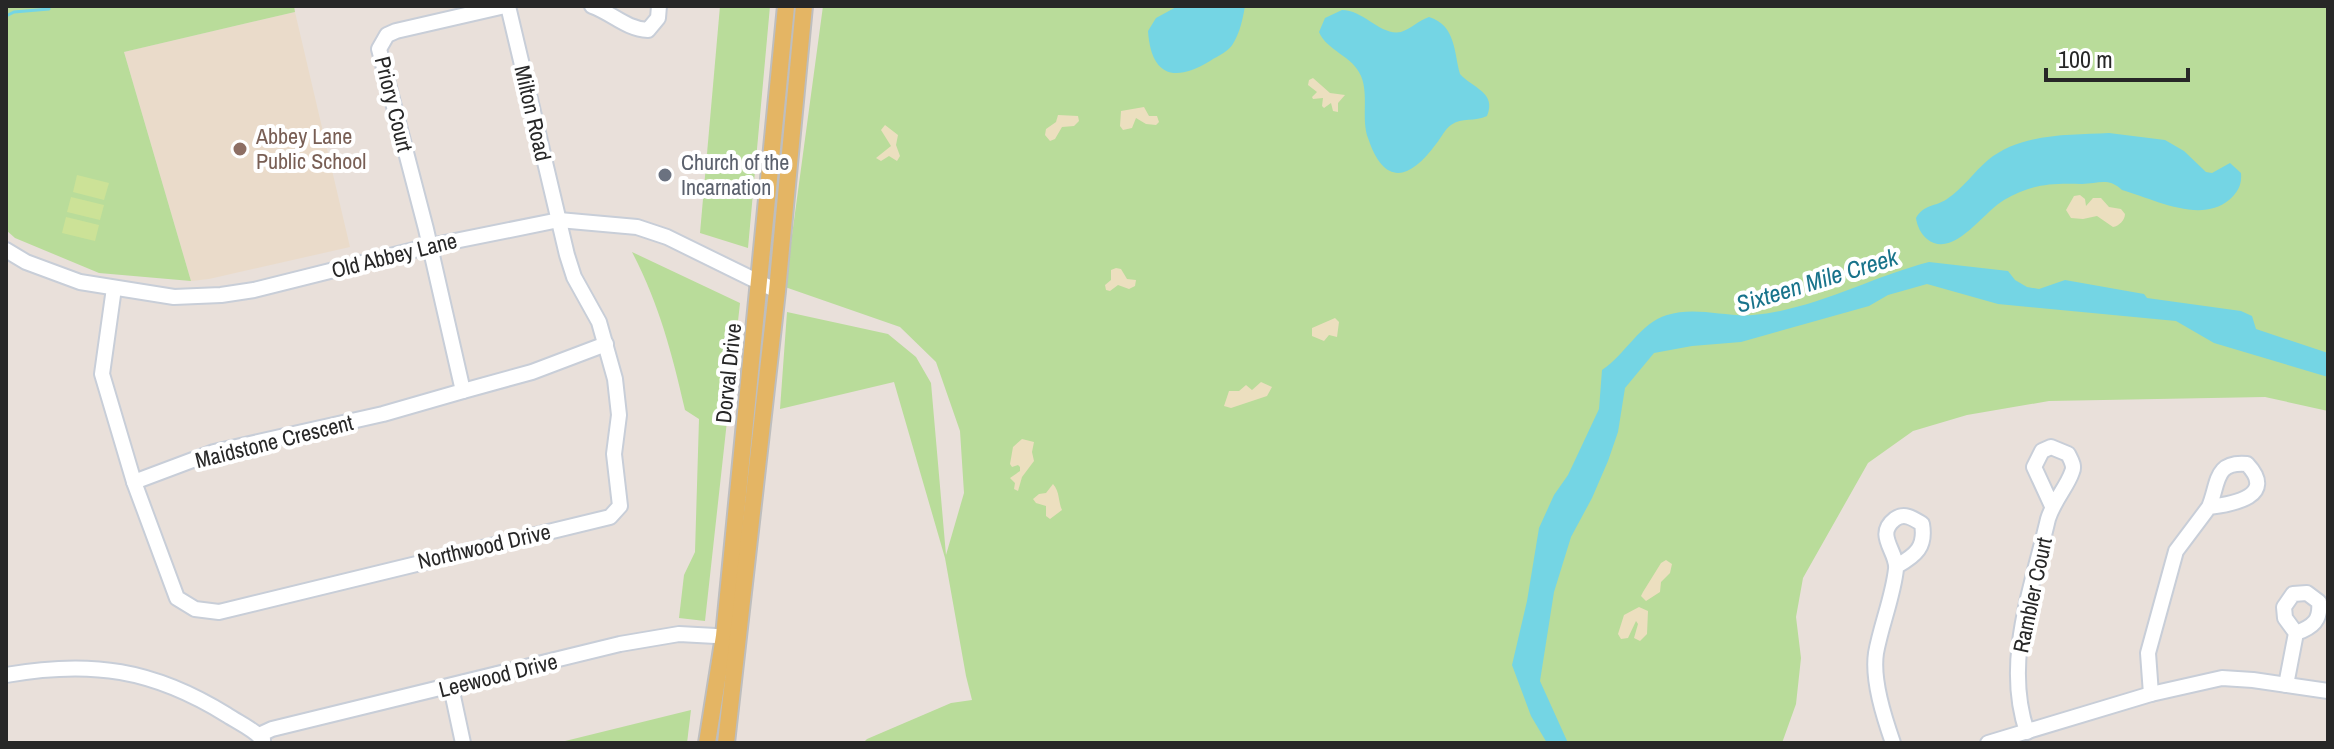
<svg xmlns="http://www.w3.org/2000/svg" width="2334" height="749" font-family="'Archivo Narrow',sans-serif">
	<rect width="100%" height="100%" fill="#e9e0da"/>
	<polygon fill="#eadbca" points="295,12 350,247 209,279 191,281 124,52"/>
	<g fill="#b9dc9a">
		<polygon points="6,6 294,6 295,12 124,52 191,281 99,273 15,238 6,230"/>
		<polygon points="720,6 770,6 748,248 700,233"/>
		<polygon points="823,6 2328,6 2328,411 2265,397 2049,401 1967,415 1913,431 1868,463 1803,578 1796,617 1801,658 1796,704 1782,743 863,743 867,739 951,703 972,700 966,676 945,558 894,382 780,409 787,312 888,334 916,357 931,383 946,555 964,493 960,431 936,362 900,327 785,287"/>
		<path d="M 632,252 L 740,303 L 705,621 L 679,618 L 684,575 L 695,552 L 699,419 L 685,410 C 672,353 659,304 632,252 Z"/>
		<polygon points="691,710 687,743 557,743"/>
	</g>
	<g fill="#ecdfbf">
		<polygon points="1313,78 1330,93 1345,95 1338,103 1338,112 1333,111 1331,103 1324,108 1322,106 1323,98 1313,99 1312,97 1317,92 1308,85 1309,80"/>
		<polygon points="1144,107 1149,116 1157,116 1159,122 1156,125 1146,124 1136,118 1132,128 1123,130 1120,126 1121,111"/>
		<polygon points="1058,115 1078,116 1079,121 1074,126 1062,127 1055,139 1050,141 1045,135 1046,129 1056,122"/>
		<polygon points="885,125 898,135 896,145 900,156 897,161 889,156 881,161 876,158 891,146 881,130"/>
		<path d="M 2080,195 L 2085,199 L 2086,206 L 2093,198 L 2101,198 L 2109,207 L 2121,209 L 2125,214 C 2125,220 2119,226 2113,227 L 2097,216 L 2083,219 L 2071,218 L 2066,210 L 2074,196 Z"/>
		<polygon points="1116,268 1121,269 1127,279 1136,280 1135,286 1129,289 1118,285 1110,291 1106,290 1105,285 1111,280 1111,270"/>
		<polygon points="1335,318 1339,322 1337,337 1329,335 1324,341 1312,336 1312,328"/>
		<polygon points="1261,382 1272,387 1267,396 1231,408 1224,406 1229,391 1239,391 1246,385 1252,390"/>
		<polygon points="1022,439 1034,442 1032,452 1034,461 1022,477 1018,491 1014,489 1015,483 1010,478 1020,471 1020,467 1018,465 1012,467 1010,464 1013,447"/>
		<path d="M 1053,484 C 1060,492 1058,501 1062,510 L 1050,519 L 1046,516 L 1046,506 L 1036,503 L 1033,499 L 1039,494 L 1046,493 Z"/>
		<polygon points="1666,560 1672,564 1670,573 1661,582 1660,592 1646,601 1641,596 1643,592 1661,563"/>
		<polygon points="1639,607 1648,611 1647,634 1640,641 1634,638 1638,624 1636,621 1628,638 1621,639 1618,634 1624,615"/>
	</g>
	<g fill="#cce297">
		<polygon points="77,175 109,183 104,200 73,192"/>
		<polygon points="71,197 104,205 100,220 67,212"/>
		<polygon points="66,217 99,225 95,241 62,233"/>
	</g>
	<g fill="#74d5e4">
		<path d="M 1178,6 L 1245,6 C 1243,18 1240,32 1234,42 C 1229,52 1219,55 1210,61 C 1174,83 1151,76 1148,31 L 1156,18 Z"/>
		<path d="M 1342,10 C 1364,10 1380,36 1401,32 C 1411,29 1419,20 1429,17 C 1456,25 1454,53 1460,74 C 1472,88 1497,92 1487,116 C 1475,122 1462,117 1451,125 C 1445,129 1441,138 1436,144 C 1409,181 1384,186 1368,138 C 1361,119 1369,95 1361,76 C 1353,56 1327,51 1319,32 L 1325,18 Z"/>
		<path d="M 2109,133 L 2165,140 L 2184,151 L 2206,172 L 2212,173 L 2230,163 L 2241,173 C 2242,185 2238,192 2229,200 C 2200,224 2154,199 2122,190 C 2108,177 2098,184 2082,184 C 2051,183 2031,184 2004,200 C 1983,212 1953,260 1927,239 C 1921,234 1917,226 1916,218 C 1924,204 1935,207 1947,199 C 1963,188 1974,172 1988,160 C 2021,133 2069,135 2109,133 Z"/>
		<path d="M 1929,262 L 2008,271 L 2015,280 L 2027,287 L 2039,289 L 2065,280 L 2144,294 L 2147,298 L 2241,311 L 2252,316 L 2256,329 L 2328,353 L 2328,377 L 2214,343 L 2176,321 L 1998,304 L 1927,284 L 1888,295 L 1869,306 L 1741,342 L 1692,346 L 1654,353 L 1625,388 L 1618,432 L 1608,461 L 1592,498 L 1571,537 L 1554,592 L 1540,681 L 1568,743 L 1547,743 L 1531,716 L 1512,665 L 1527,601 L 1539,528 L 1554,495 L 1568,475 L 1599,409 L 1602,370 C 1625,355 1640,323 1667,315 C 1695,306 1724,317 1753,315 C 1813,310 1871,277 1929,262 Z"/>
	</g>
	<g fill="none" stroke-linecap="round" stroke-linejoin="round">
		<polyline stroke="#74d5e4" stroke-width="3" points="6,16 14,12 49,9 49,6"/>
		<g stroke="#c8ced8" stroke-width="18">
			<g id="minor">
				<path d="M 592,6 C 612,13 626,29 648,30 L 658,18 L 659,6"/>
				<polyline points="6,250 26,262 80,282 174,297 221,295 254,290 430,246 559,220 637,227 667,237 777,291"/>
				<polyline points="114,288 102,374 134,482 214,452 383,414 463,391 426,229 379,49 387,35 396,31 505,6"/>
				<polyline points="463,391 532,372 606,344"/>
				<polyline points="134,482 177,598 195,609 219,612 610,517 620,506 614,454 619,415 615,379 599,322 574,277 567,255 508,6"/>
				<path d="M 6,675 C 91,660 153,669 227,715 C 239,723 254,729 263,740"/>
				<path d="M 2286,685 L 2296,633 L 2285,618 L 2284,607 L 2293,594 L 2307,593 L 2319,602 C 2321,620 2313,627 2296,633"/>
				<polyline points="451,687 463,743"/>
				<path d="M 2151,694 L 2148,653 L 2176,551 L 2209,507 C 2234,504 2277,496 2247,464 C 2214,461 2219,483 2209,507"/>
				<path d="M 2027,732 C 2003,662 2032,588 2048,519 C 2054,500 2067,487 2072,472 C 2075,466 2071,460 2068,454 L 2051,447 L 2042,451 L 2034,467 L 2052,506"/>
				<polyline points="259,735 272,729 620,644 679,634 734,637"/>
				<path d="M 1893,743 C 1884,717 1872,680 1876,653 C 1881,625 1893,597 1896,569 C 1898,552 1874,535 1895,519 C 1905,512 1914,519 1922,524 C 1926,547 1916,555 1897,566"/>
				<polyline points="1988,743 2151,694 2222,678 2253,680 2328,691"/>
			</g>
		</g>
		<g stroke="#bebebe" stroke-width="20">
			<g id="major">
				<polyline points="707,743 724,636 786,6"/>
				<polyline points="726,743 777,291 804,6"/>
			</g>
		</g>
		<use href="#minor" stroke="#fff" stroke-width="14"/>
		<use href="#major" stroke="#e4b564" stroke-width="16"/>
	</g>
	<circle fill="#8d6e63" stroke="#fff" stroke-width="3" cx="240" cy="149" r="8"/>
	<circle fill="#6b7280" stroke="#fff" stroke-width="3" cx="665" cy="175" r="8"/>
	<g text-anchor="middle" stroke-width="8" stroke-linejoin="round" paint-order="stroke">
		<g font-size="22" fill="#272727" stroke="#fff">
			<text transform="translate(394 104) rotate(76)" y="8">Priory Court</text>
			<text transform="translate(533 113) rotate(77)" y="8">Milton Road</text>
			<text transform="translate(394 255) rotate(-14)" y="8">Old Abbey Lane</text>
			<text transform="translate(728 373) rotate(-84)" y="8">Dorval Drive</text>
			<text transform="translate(274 441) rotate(-14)" y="8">Maidstone Crescent</text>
			<text transform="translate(484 546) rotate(-13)" y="8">Northwood Drive</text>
			<text transform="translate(2032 595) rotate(-78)" y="8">Rambler Court</text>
			<text transform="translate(498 675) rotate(-14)" y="8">Leewood Drive</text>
		</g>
		<g font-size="22" fill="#785e54" stroke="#fff" text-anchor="start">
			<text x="256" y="144">Abbey Lane<tspan x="256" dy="25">Public School</tspan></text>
		</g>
		<g font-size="22" fill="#5b616d" stroke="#fff" text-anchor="start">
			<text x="681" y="170">Church of the<tspan x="681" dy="25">Incarnation</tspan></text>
		</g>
		<g font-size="24" font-style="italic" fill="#18738b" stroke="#fff">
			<text transform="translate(1817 281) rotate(-17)" y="8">Sixteen Mile Creek</text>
		</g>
	</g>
	<rect width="2334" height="749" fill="none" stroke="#272727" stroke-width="16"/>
	<path d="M2046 68v12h142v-12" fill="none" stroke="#272727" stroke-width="4"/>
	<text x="2058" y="68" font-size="24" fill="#272727" stroke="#ffffff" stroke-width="6" paint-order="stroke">100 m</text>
</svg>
